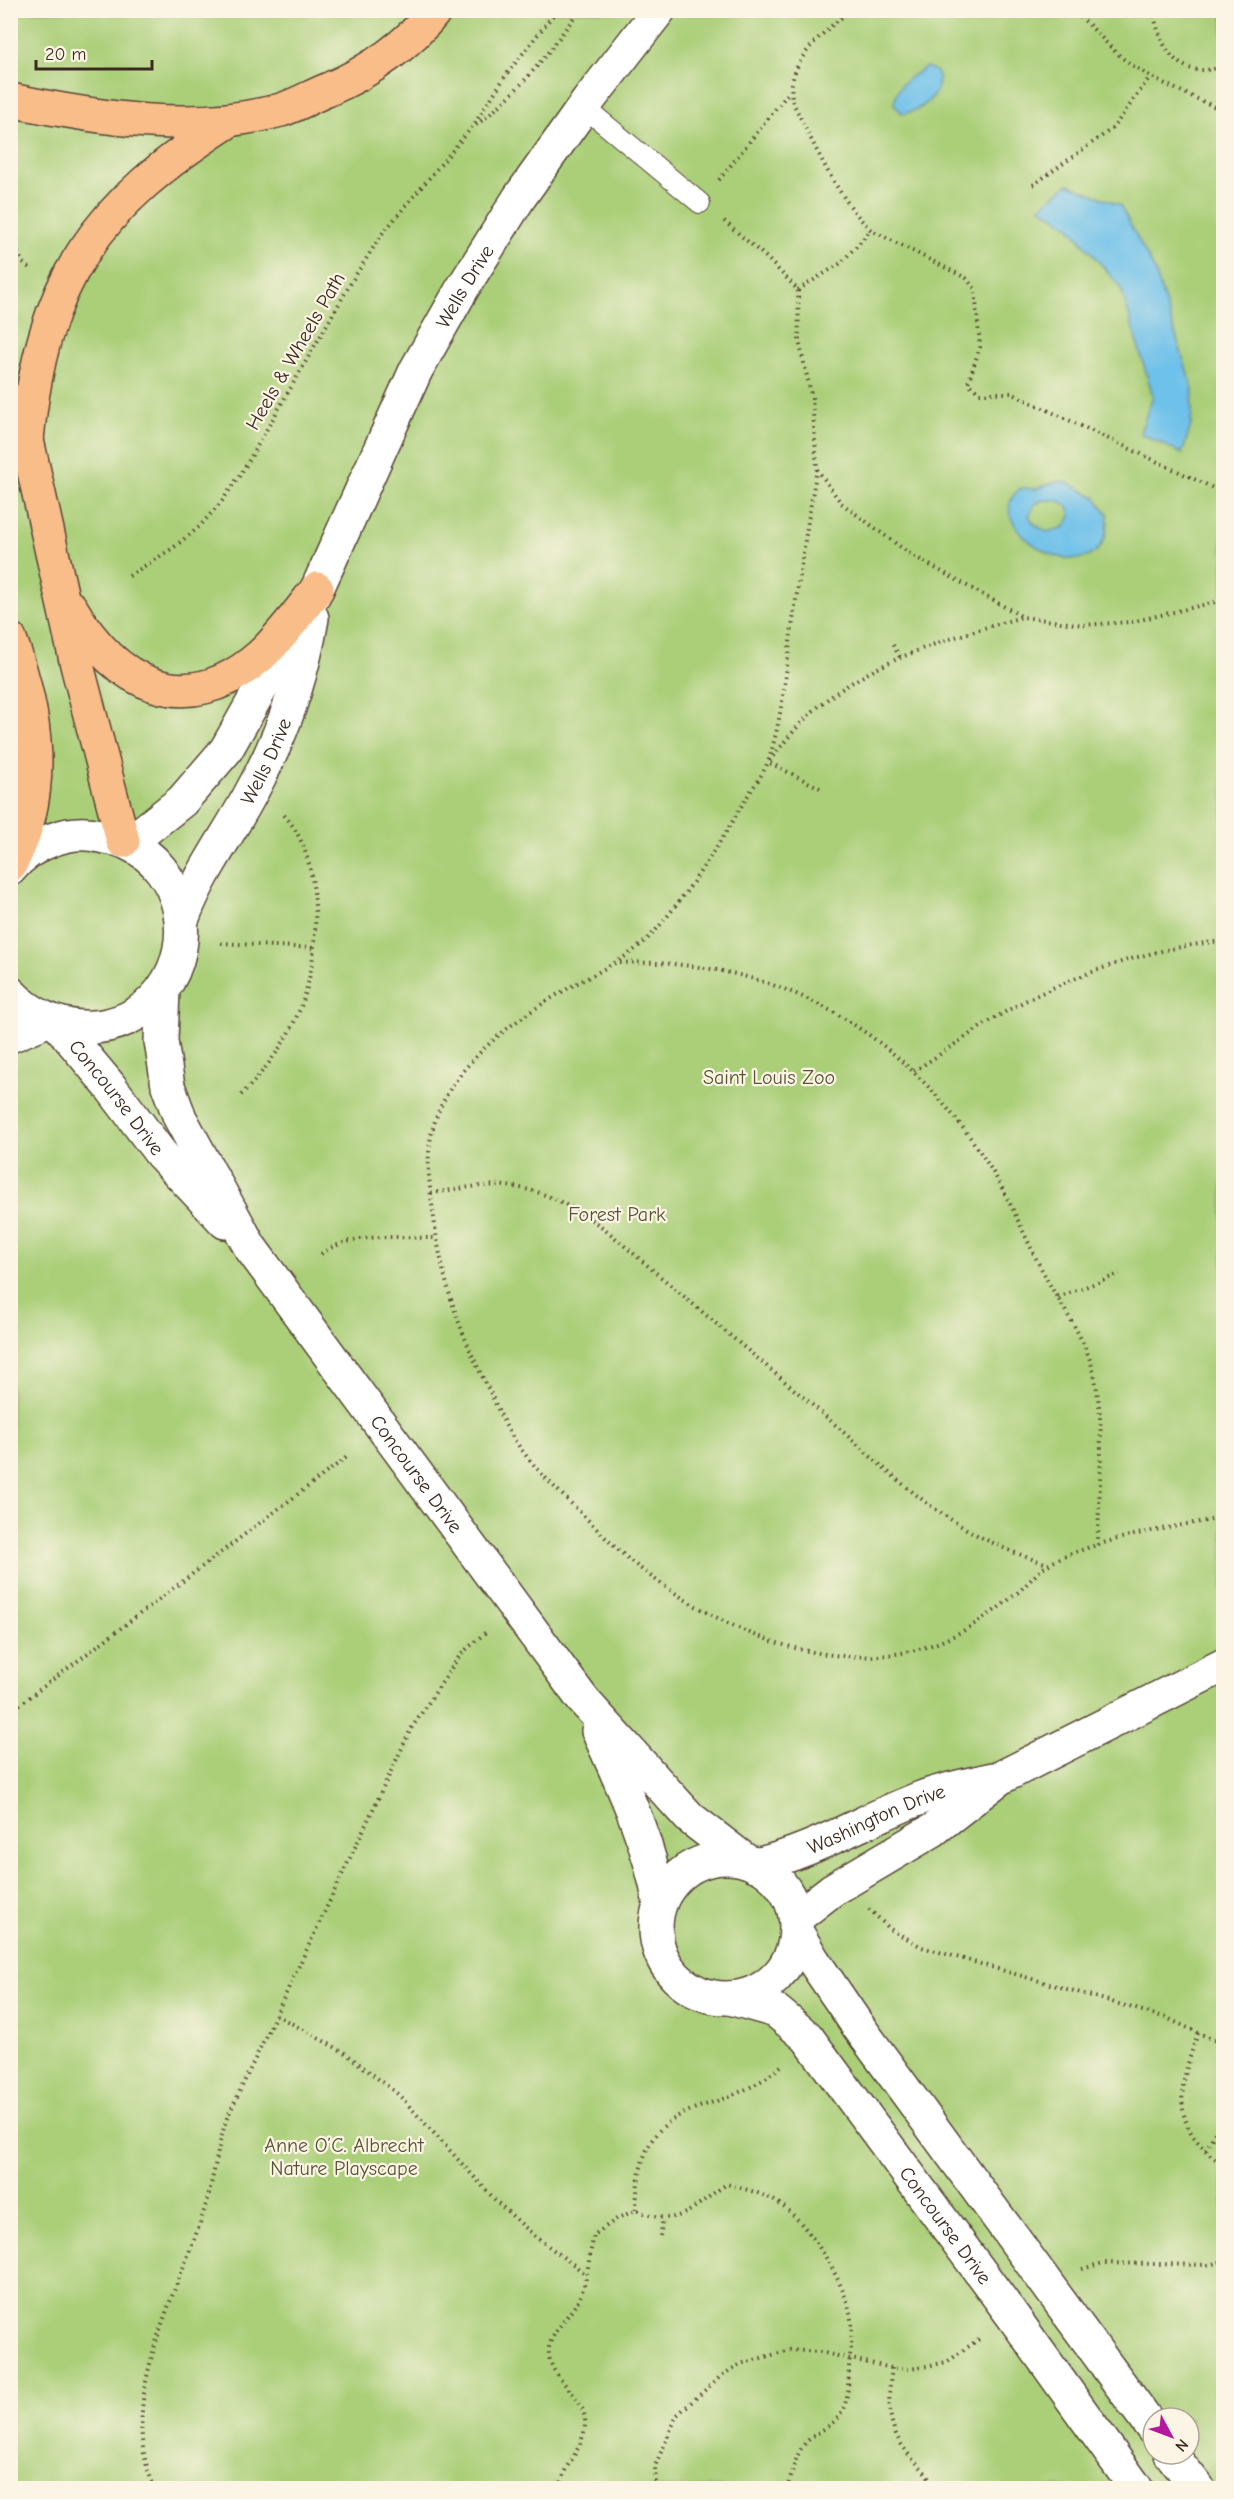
<svg xmlns="http://www.w3.org/2000/svg" width="1234" height="2499" font-family="'Comic Neue',sans-serif">
	<rect width="100%" height="100%" fill="#fcf5e5"/>
	<filter id="ink" filterUnits="userSpaceOnUse"><feTurbulence type="fractalNoise" baseFrequency=".0167" numOctaves="2"/><feDisplacementMap in="SourceGraphic" scale="12" xChannelSelector="R" yChannelSelector="G"/><feConvolveMatrix kernelMatrix="1 2 1 2 8 2 1 2 1" color-interpolation-filters="sRGB"/></filter>
	<filter id="wash" filterUnits="userSpaceOnUse"><feTurbulence type="fractalNoise" baseFrequency=".008" numOctaves="4" result="noise"/><feDisplacementMap in="SourceGraphic" scale="24" xChannelSelector="R" yChannelSelector="G"/><feGaussianBlur stdDeviation="1.35" result="paint"/><feColorMatrix in="noise" values="0 0 0 0 0 0 0 0 0 0 0 0 0 0 0 0 0 1.4 0 .05"/><feComposite in="paint" operator="in"/></filter>
	<g filter="url(#wash)">
		<rect width="100%" height="100%" fill="#f4d9bc"/>
		<path fill="#abcf79" stroke="#737c4c" stroke-width="1.5" fill-rule="evenodd" d="M 11,11 L 1223,11 L 1223,2488 L 11,2488 ZM 1153,2418 L 1189,2418 L 1189,2454 L 1153,2454 Z"/>
		<g fill="#6ec1ea" stroke="#547684" stroke-width="1.5" fill-rule="evenodd">
			<path d="M 926,67 L 934,70 L 939,77 C 940,96 920,113 902,113 L 894,104 C 897,82 910,78 926,67 Z"/>
			<polygon points="1068,184 1120,205 1155,271 1193,389 1191,425 1182,454 1140,433 1153,396 1121,288 1070,227 1040,207"/>
			<path d="M 1058,481 L 1069,483 L 1095,497 L 1108,514 C 1110,611 969,526 1021,488 L 1036,489 ZM 1043,500 L 1057,500 L 1067,505 L 1071,516 L 1065,527 L 1047,532 L 1034,524 L 1029,516 L 1035,504 Z"/>
		</g>
	</g>
	<g filter="url(#ink)">
		<g fill="none" stroke-linecap="round" stroke-linejoin="round">
			<g stroke="#574436" stroke-width="22">
				<polyline id="lane" points="584,107 700,203"/>
			</g>
			<g stroke="#574436" stroke-width="36">
				<g id="street">
					<path id="s1" d="M 129,843 L 182,801 L 226,750 L 317,589 L 416,370 L 462,289 L 519,198 L 588,101 L 659,10"/>
					<path d="M 10,869 C 30,844 69,828 100,836 C 109,838 119,839 127,843 C 183,868 198,942 162,990 C 124,1041 51,1037 10,993"/>
					<path id="s2" d="M 182,920 C 199,873 229,835 252,791 C 281,738 302,679 312,618"/>
					<path id="s3" d="M 163,989 L 161,1041 L 168,1086 L 180,1118 L 250,1247 L 583,1700 L 690,1818 L 746,1861"/>
					<path id="s4" d="M 58,1024 L 109,1085 L 161,1154 L 225,1222"/>
					<polyline points="10,1036 47,1020"/>
					<path d="M 598,1731 C 624,1788 649,1842 660,1904"/>
					<circle cx="726" cy="1928" r="70"/>
					<path id="s5" d="M 755,1865 C 814,1852 865,1819 921,1798 C 944,1789 968,1785 993,1779"/>
					<polyline points="796,1918 832,1890 933,1830 1000,1778 1224,1665"/>
					<polyline points="796,1931 813,1960 858,2026 1153,2429"/>
					<path id="s6" d="M 730,1998 L 776,2011 L 807,2037 L 1012,2315 L 1136,2488"/>
					<polyline points="1171,2454 1198,2488"/>
				</g>
			</g>
			<g stroke="#574436" stroke-width="36">
				<g id="primary">
					<polyline points="10,400 27,440 77,665 123,841"/>
					<path d="M 71,608 C 115,683 185,722 260,656 C 281,637 299,612 317,589"/>
					<path d="M 10,639 C 37,713 49,793 10,865"/>
				</g>
			</g>
			<g stroke="#574436" stroke-width="36">
				<g id="highway">
					<path d="M 10,100 C 97,118 194,134 281,110 C 297,105 312,96 327,90 C 369,72 407,46 436,10"/>
					<path d="M 27,440 C 42,279 95,206 230,120"/>
				</g>
			</g>
			<g stroke="#574436" stroke-width="4" stroke-dasharray="1.5 4.5" stroke-linecap="butt">
				<path d="M 851,10 C 823,32 783,64 793,103 C 816,147 835,195 871,230 L 966,278 L 975,289 L 980,347 L 968,383 L 979,393 L 1011,393 L 1224,493"/>
				<path d="M 1070,10 C 1092,23 1105,45 1125,60 C 1155,82 1190,95 1224,111"/>
				<path d="M 1153,10 C 1160,48 1178,82 1224,66"/>
				<path d="M 476,125 C 518,94 549,53 579,10"/>
				<polyline points="1224,140 1220,159 1224,171"/>
				<polyline points="719,180 790,91"/>
				<polyline points="1033,185 1113,128 1150,77"/>
				<polyline points="724,221 767,258 798,290 799,341 812,398 817,469 841,503 910,554 1023,617 1083,625 1131,622 1224,600"/>
				<polyline points="10,236 23,263 32,270"/>
				<polyline points="798,290 841,263 871,230"/>
				<path d="M 817,469 C 807,524 799,579 791,634 C 786,674 781,722 769,759 C 764,774 752,788 744,802 C 718,846 689,892 655,931 C 634,955 602,970 574,985 C 519,1016 450,1063 433,1128 C 424,1160 431,1194 435,1226 C 444,1288 461,1336 490,1392 C 497,1406 503,1423 512,1436 C 529,1463 554,1487 577,1509 C 593,1525 609,1542 626,1557 C 699,1617 798,1669 895,1654 C 943,1647 979,1624 1016,1594 C 1028,1584 1039,1569 1053,1562 C 1102,1538 1169,1527 1224,1518"/>
				<polyline points="129,576 173,548 199,527 222,501 244,469 352,281 382,234 473,126 506,75 557,10"/>
				<polyline points="893,645 901,659"/>
				<path d="M 820,788 L 768,762 C 782,746 795,728 811,713 C 868,661 949,638 1022,617"/>
				<polyline points="221,943 312,948"/>
				<path d="M 614,963 C 778,956 906,1031 991,1169 C 1011,1201 1024,1236 1042,1270 C 1059,1304 1083,1333 1093,1370 C 1107,1427 1098,1489 1098,1546"/>
				<path d="M 914,1071 C 954,1046 993,1016 1035,996 C 1095,968 1157,947 1224,941"/>
				<path d="M 241,1095 C 267,1069 286,1042 300,1009 C 321,956 325,855 282,813"/>
				<path d="M 431,1193 C 448,1191 465,1187 482,1186 C 531,1182 566,1202 605,1229 C 673,1288 742,1345 810,1403 C 890,1471 943,1533 1048,1564"/>
				<path d="M 321,1254 C 353,1231 398,1238 437,1238"/>
				<polyline points="1058,1297 1120,1274"/>
				<polyline points="10,1712 347,1457"/>
				<polyline points="869,1909 890,1929 922,1947 1167,2018 1224,2045"/>
				<polyline points="276,2015 344,2052 399,2095 497,2202 536,2237 586,2274"/>
				<path d="M 1198,2033 C 1179,2087 1167,2127 1224,2165"/>
				<polyline points="1206,2150 1224,2115"/>
				<path d="M 636,2210 C 639,2083 715,2126 782,2065"/>
				<polyline points="660,2236 663,2219"/>
				<polyline points="1082,2269 1103,2263 1209,2265 1224,2261"/>
				<path d="M 892,2368 C 887,2401 887,2430 910,2456 C 921,2468 928,2473 934,2488"/>
				<path d="M 155,2488 C 115,2405 174,2300 201,2220 C 213,2187 216,2151 227,2118 L 411,1729 L 460,1655 L 487,1631"/>
				<path d="M 560,2488 C 564,2465 587,2444 585,2420 C 583,2392 546,2378 549,2348 C 552,2330 572,2314 580,2297 C 588,2278 589,2255 594,2235 L 618,2218 L 636,2210 C 681,2230 691,2207 727,2184 C 743,2189 760,2192 775,2201 C 806,2218 843,2279 850,2313 C 854,2332 850,2350 849,2368 C 848,2382 849,2396 843,2409 C 836,2427 814,2431 803,2446 C 794,2458 793,2474 787,2488"/>
				<polyline points="656,2488 655,2466 677,2415 721,2376 740,2364 790,2350 820,2352 892,2368 911,2369 947,2362 982,2337"/>
			</g>
			<use href="#lane" stroke="#fff" stroke-width="20"/>
			<use href="#street" stroke="#fff" stroke-width="33"/>
			<use href="#primary" stroke="#f8bd89" stroke-width="33"/>
			<use href="#highway" stroke="#f8bd89" stroke-width="33"/>
		</g>
	</g>
	<g text-anchor="middle" stroke-width="4.5" stroke-linejoin="round" paint-order="stroke">
		<g font-size="20" fill="#3b2a1e" stroke="#fcf5e5">
			<text dy="7" stroke="none"><textPath href="#s1" startOffset="657">Wells Drive</textPath></text>
			<text transform="translate(295 351) rotate(-60)" y="7">Heels &amp; Wheels Path</text>
			<text dy="7" stroke="none"><textPath href="#s2" startOffset="180">Wells Drive</textPath></text>
			<text dy="7" stroke="none"><textPath href="#s4" startOffset="94">Concourse Drive</textPath></text>
			<text dy="7" stroke="none"><textPath href="#s3" startOffset="560">Concourse Drive</textPath></text>
			<text dy="7" stroke="none"><textPath href="#s5" startOffset="130">Washington Drive</textPath></text>
			<text dy="7" stroke="none"><textPath href="#s6" startOffset="322">Concourse Drive</textPath></text>
		</g>
		<g font-size="20" fill="#575335" stroke="#fcf5e5">
			<text x="769" y="1084">Saint Louis Zoo</text>
			<text x="617" y="1221">Forest Park</text>
			<text x="344" y="2152">Anne O’C. Albrecht<tspan x="344" dy="23">Nature Playscape</tspan></text>
		</g>
	</g>
	<rect width="1234" height="2499" fill="none" stroke="#fcf5e5" stroke-width="36"/>
	<g transform="translate(1171 2436) rotate(131)"><circle r="28" fill="#fcf5e5" stroke="#afa495" stroke-width="1.5"/>
	<path d="M0-4.5L10 22L0 15L-10 22Z" fill="#b5179e"/>
	<text y="-9" font-size="16" font-weight="bold" text-anchor="middle" fill="#3b2a1e">N</text>
	</g>
	<path d="M36 60v9h116v-9" fill="none" stroke="#3b2a1e" stroke-width="3"/>
	<text x="45" y="60" font-size="18" fill="#3b2a1e" stroke="#fcf5e5" stroke-width="4.5" paint-order="stroke">20 m</text>
</svg>
